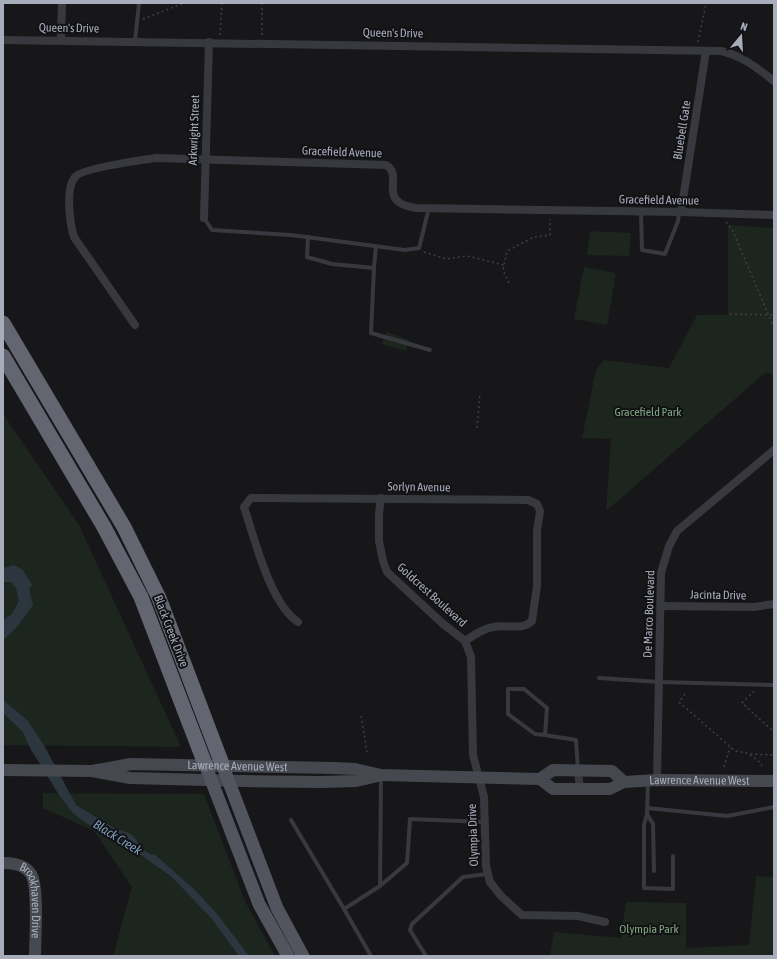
<svg xmlns="http://www.w3.org/2000/svg" width="777" height="959" font-family="'Asap Condensed',sans-serif">
	<rect width="100%" height="100%" fill="#17171a"/>
	<g fill="#1c251e">
		<polygon points="728,225 774,228 774,374 765,373 606,511 611,439 582,438 596,370 604,360 669,368 697,315 728,315"/>
		<polygon points="590,231 631,233 629,256 587,255"/>
		<polygon points="584,267 616,273 607,325 574,319"/>
		<polygon points="386,332 409,340 406,351 382,344"/>
		<polygon points="3,414 79,525 181,747 3,745"/>
		<polygon points="43,793 204,794 245,901 275,956 113,956 132,887 94,831 43,808"/>
		<polygon points="756,876 774,877 774,956 550,956 554,932 621,938 626,902 686,903 686,948 749,945"/>
	</g>
	<g fill="#2c363f">
		<polygon points="14,565 23,570 32,585 29,589 33,605 16,628 3,640 3,620 12,614 19,601 16,588 11,582 3,582 3,568"/>
		<polygon points="3,700 28,721 45,747 76,805 114,828 129,833 136,839 139,845 145,851 152,855 154,854 195,890 218,915 249,956 239,956 212,919 172,877 120,840 86,823 73,813 59,795 30,748 23,732 3,713"/>
	</g>
	<g fill="none" stroke-linecap="round" stroke-linejoin="round">
		<g stroke="#3e4046" stroke-width="1.5" stroke-dasharray="2 3" stroke-linecap="butt">
			<polyline points="262,3 262,35"/>
			<polyline points="143,19 184,3"/>
			<polyline points="220,35 222,3"/>
			<polyline points="698,42 706,3"/>
			<polyline points="726,222 732,229 774,328"/>
			<polyline points="424,252 446,259 467,256 504,265"/>
			<polyline points="509,283 503,270 507,251 534,237 550,235 550,219"/>
			<polyline points="730,314 774,315"/>
			<polyline points="477,428 480,394"/>
			<polyline points="754,691 742,703 774,732"/>
			<polyline points="685,694 679,702 735,751 752,754 774,755"/>
			<polyline points="361,716 367,752"/>
			<polyline points="750,755 761,763 762,767"/>
			<polyline points="724,767 730,747"/>
		</g>
		<g stroke="#38393f" stroke-width="4">
			<polyline points="135,41 139,3"/>
			<polyline points="641,212 642,250 665,254 678,221 679,212"/>
			<polyline points="204,218 212,230 291,235 405,250 419,248 429,208"/>
			<polyline points="308,237 307,257 332,264 374,268 376,246"/>
			<polyline points="374,268 371,333 430,350"/>
			<polyline points="599,678 659,682 774,685"/>
			<polyline points="545,735 535,734 508,714 508,689 524,689 547,708 545,735 576,740 578,770"/>
			<polyline points="648,783 647,814 644,825 644,888 673,889 673,856"/>
			<polyline points="647,808 727,816 774,807"/>
			<polyline points="647,814 653,824 654,871"/>
			<polyline points="291,820 344,909 380,886 407,863 410,819 484,822"/>
			<polyline points="380,886 381,776"/>
			<polyline points="344,909 371,956"/>
			<polyline points="426,956 410,930 412,924 463,877 487,874"/>
		</g>
		<g stroke="#38393f" stroke-width="8">
			<path d="M 3,40 L 721,51 C 743,56 757,68 774,81"/>
			<polyline points="61,40 62,3"/>
			<polyline points="681,212 706,51"/>
			<polyline points="204,218 209,42"/>
			<path d="M 135,325 L 74,237 C 70,224 65,188 75,177 C 82,168 142,160 156,158 L 386,165 C 405,176 375,202 416,208 L 681,212 L 774,215"/>
			<polyline points="381,498 379,514 379,541 383,561 387,572 442,623 465,641 471,657 473,755 484,797 486,866 490,882 501,896 522,915 578,916 605,922"/>
			<polyline points="661,606 754,607 774,604"/>
			<path d="M 298,622 C 270,603 255,540 244,507 L 251,498 L 528,500 L 537,504 L 540,511 L 537,531 L 537,586 L 532,621 C 522,631 506,624 493,627 C 482,629 474,635 465,641"/>
			<polyline points="578,770 580,789"/>
			<polyline points="657,780 661,573 669,546 677,531 774,450"/>
		</g>
		<g stroke="#45484f" stroke-width="12">
			<polyline points="3,770 92,771 130,778 243,781 321,782 356,781 378,776"/>
			<path id="s1" d="M 92,771 L 131,764 L 334,768 L 355,769 L 381,775 L 540,779 L 553,789 L 610,789 L 624,782 L 657,780 L 774,781"/>
			<polyline points="540,779 553,770 612,771 624,782"/>
			<path id="s2" d="M 3,863 C 13,863 25,865 31,874 C 39,887 35,939 35,956"/>
		</g>
		<g stroke="#53555e" stroke-width="13">
			<polyline points="205,764 259,904 288,956"/>
			<polyline points="222,764 277,908 303,956"/>
		</g>
		<g stroke="#636670" stroke-width="15">
			<polyline points="3,323 124,527 159,598 222,764"/>
			<polyline points="3,356 104,527 141,597 205,764"/>
		</g>
	</g>
	<g text-anchor="middle" stroke-width="4" stroke-linejoin="round" paint-order="stroke">
		<g font-size="12" fill="#a8adbb" stroke="#121215">
			<text transform="translate(69 28) rotate(1)" y="4">Queen's Drive</text>
			<text transform="translate(393 33) rotate(1)" y="4">Queen's Drive</text>
			<text transform="translate(194 130) rotate(-88)" y="4">Arkwright Street</text>
			<text transform="translate(682 130) rotate(-81)" y="4">Bluebell Gate</text>
			<text transform="translate(342 152) rotate(2)" y="4">Gracefield Avenue</text>
			<text transform="translate(659 200) rotate(1)" y="4">Gracefield Avenue</text>
			<text transform="translate(419 487) rotate(1)" y="4">Sorlyn Avenue</text>
			<text transform="translate(432 595) rotate(42)" y="4">Goldcrest Boulevard</text>
			<text transform="translate(718 595) rotate(1)" y="4">Jacinta Drive</text>
			<text transform="translate(649 614) rotate(-88)" y="4">De Marco Boulevard</text>
			<text transform="translate(171 631) rotate(69)" y="4">Black Creek Drive</text>
			<text dy="4" stroke="none"><textPath href="#s1" startOffset="146">Lawrence Avenue West</textPath></text>
			<text dy="4" stroke="none"><textPath href="#s1" startOffset="614">Lawrence Avenue West</textPath></text>
			<text transform="translate(473 835) rotate(-92)" y="4">Olympia Drive</text>
			<text dy="4" stroke="none"><textPath href="#s2" startOffset="57">Brookhaven Drive</textPath></text>
		</g>
		<g font-size="12" fill="#7da781" stroke="#121215">
			<text x="648" y="416">Gracefield Park</text>
			<text x="649" y="933">Olympia Park</text>
		</g>
		<g font-size="13" font-style="italic" fill="#7c9ab9" stroke="#121215">
			<text transform="translate(118 837) rotate(32)" y="5">Black Creek</text>
		</g>
	</g>
	<rect width="777" height="959" fill="none" stroke="#a8adbb" stroke-width="8"/>
	<g transform="translate(741 36) rotate(18)" stroke="#121215" stroke-width="3" paint-order="stroke">
	<path d="M0-3L7 15L0 10L-7 15Z" fill="#a8adbb"/>
	<text y="-6" font-size="11" font-weight="bold" text-anchor="middle" fill="#a8adbb">N</text>
	</g>
</svg>
